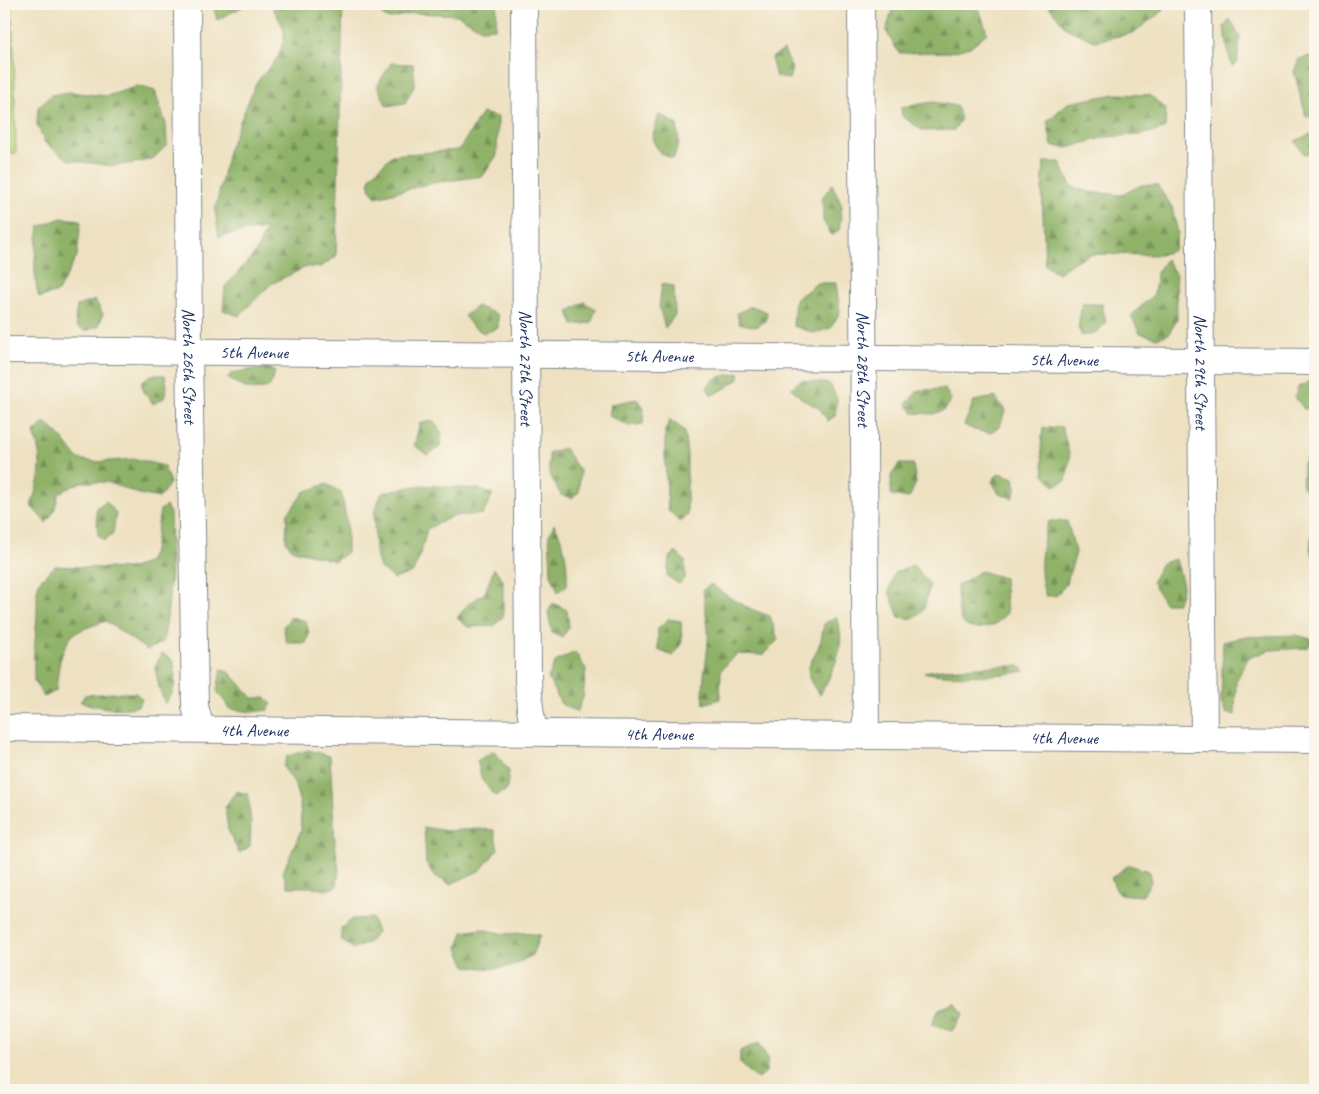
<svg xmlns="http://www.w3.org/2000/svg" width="1319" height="1094" font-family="Caveat,sans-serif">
	<defs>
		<pattern id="forest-firs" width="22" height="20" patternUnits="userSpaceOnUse" patternTransform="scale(1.25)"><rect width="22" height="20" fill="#8fb267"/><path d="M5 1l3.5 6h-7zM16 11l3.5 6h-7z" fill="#749158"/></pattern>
	</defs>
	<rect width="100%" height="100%" fill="#fbf7ec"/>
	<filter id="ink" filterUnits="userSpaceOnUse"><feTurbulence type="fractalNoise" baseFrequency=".02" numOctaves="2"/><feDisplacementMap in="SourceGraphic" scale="10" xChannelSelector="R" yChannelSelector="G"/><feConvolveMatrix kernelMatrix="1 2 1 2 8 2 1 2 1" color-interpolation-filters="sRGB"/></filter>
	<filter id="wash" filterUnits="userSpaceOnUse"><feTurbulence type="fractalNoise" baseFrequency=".0096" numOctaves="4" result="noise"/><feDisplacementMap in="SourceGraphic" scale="20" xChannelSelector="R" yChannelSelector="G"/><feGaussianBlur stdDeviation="1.12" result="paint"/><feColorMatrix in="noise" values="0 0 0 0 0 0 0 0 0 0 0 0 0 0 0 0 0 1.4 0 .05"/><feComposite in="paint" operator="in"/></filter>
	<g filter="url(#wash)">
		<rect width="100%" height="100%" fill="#eee1c1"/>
		<polygon fill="#b4d076" stroke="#68806a" points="4,4 11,4 14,51 16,153 4,153"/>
		<g fill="url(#forest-firs)" stroke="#557062">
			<polygon points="213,4 253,4 244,6 217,20"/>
			<polygon points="271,4 343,4 336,257 320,267 306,267 271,284 239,316 223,310 225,287 256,252 266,229 239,232 219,237 215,211 228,151 256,83 278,57 284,40 284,29"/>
			<polygon points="373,4 497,4 496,28 481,29 458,15 414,13 388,19 373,8"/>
			<polygon points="894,4 957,4 980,11 987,33 970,47 951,52 899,53 886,31"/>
			<polygon points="1047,4 1166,4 1164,10 1133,33 1095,41 1067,29"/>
			<polygon points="1230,19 1240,37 1237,63 1232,66 1228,52 1224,27"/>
			<polygon points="784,50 792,69 789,79 776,77 771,58"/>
			<polygon points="1315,55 1315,118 1306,116 1294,72 1299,59"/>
			<polygon points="391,63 413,64 415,84 405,103 387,106 377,86"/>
			<polygon points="138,86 155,91 166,124 167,145 154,158 141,162 113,166 69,160 45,143 37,124 38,107 51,95 68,92 107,96"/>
			<polygon points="1115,94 1150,95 1166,109 1165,129 1139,135 1105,137 1068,148 1052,146 1047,121 1068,103"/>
			<polygon points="933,102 957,106 961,119 954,130 923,131 902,116 901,107"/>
			<path d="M 482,113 L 498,117 L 497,155 L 483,176 L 433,183 L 376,197 C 371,192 368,185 370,177 L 392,155 L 459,150 Z"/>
			<polygon points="659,114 677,124 679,144 673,159 660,153 652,139"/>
			<polygon points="1311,134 1315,137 1315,152 1304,154 1295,141"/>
			<polygon points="1044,162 1060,162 1071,186 1090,192 1122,195 1141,185 1157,185 1172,207 1178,233 1174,250 1160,255 1091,254 1074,262 1058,273 1045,265 1042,190"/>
			<polygon points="832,184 842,206 839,230 832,236 823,221 822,198"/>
			<path d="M 61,218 L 81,220 L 77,256 L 58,292 L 39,298 C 32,274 35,251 39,227 Z"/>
			<polygon points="1166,259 1176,275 1177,319 1169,334 1157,338 1140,333 1131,316 1154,294 1157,273"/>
			<polygon points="817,283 836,283 840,312 831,328 814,333 793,326 795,300"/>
			<polygon points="662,284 674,286 675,315 665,328 659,307"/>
			<polygon points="95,300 103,314 99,326 86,331 77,327 75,319 77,306"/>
			<polygon points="584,302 596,309 591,323 573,325 568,312"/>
			<polygon points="1082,304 1102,304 1106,323 1097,332 1082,336 1078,328"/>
			<polygon points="477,306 498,315 498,328 484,333 473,327 464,316"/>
			<polygon points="752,306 767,312 766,321 756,327 739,323 737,313"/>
			<path d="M 267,367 L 275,372 L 270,386 C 251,394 243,387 227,378 L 232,373 Z"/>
			<path d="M 740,373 L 738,380 C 730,384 719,394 711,395 L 707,387 C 715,375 727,375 740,373 Z"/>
			<polygon points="151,375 165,375 167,387 164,398 153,404 144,392 141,382"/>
			<polygon points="1315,379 1315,407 1304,409 1295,397 1298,387"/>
			<polygon points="802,380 830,384 837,399 835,416 828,421 820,409 801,398 791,388"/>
			<polygon points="945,389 951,399 945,410 933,414 913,413 906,404 919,390"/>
			<polygon points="995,397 1005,410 1001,424 991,433 974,430 964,425 974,401"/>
			<polygon points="637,399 644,407 643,424 629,426 609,416 611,404"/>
			<polygon points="670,420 684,430 687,455 687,515 680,522 668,510 665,464 665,431"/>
			<polygon points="433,421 442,433 440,447 427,455 414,445 420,423"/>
			<path d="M 45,422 L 62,438 L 78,459 L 96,462 L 136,459 L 164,466 L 170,483 L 159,498 L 139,494 L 107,482 L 81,482 L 59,493 L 54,511 L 46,523 L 31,506 C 42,473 43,465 34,432 Z"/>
			<polygon points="1062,427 1070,457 1066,481 1054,486 1044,474 1041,446 1043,428"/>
			<polygon points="564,448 580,471 579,492 572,498 561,495 549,473 549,453"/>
			<polygon points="1315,448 1315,504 1302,486 1303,463 1311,450"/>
			<polygon points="899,464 913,464 916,483 909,498 891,495 891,476"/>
			<polygon points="999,473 1014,478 1016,488 1013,498 999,494 992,481"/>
			<polygon points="326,484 341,492 347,523 347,552 335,561 291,549 286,541 287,515 304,492"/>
			<polygon points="420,485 478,489 493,494 483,514 453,516 427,529 420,556 413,572 394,579 380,568 375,551 374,513 382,493"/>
			<polygon points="106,501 116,513 113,533 104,541 98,535 96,508"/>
			<path d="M 166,506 L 170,513 C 172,554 171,602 163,642 L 147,650 L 106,621 C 98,624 78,630 73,635 C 59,650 58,672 56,691 L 44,697 L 34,680 L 34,653 L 37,617 L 37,591 L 39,581 L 55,566 L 129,569 L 147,563 L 154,551 L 160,510 Z"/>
			<path d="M 1049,521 L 1067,521 L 1076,553 L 1066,584 L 1056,596 L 1046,596 C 1037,575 1041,542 1049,521 Z"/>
			<path d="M 554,524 C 565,542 568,564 567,585 L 558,592 L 551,574 L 549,535 Z"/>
			<polygon points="1315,529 1315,559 1310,550 1312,531"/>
			<polygon points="676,552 685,561 685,578 679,584 667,576 669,558"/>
			<polygon points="1176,559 1183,585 1178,603 1164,603 1152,581 1162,563"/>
			<polygon points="913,565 930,585 924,609 913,619 899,617 889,592 894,573"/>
			<polygon points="494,568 503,580 503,617 494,626 468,627 457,618 468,604 485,593"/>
			<path d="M 981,571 L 1004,578 L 1007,613 C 997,623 996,626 981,628 C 955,632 958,604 957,586 Z"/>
			<path d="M 711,584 C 730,599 748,609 770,616 L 778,640 L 763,655 L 737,654 L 721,670 L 720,699 L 704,704 C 700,679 710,654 708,629 C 707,616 704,603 703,590 Z"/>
			<polygon points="553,603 567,610 569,627 562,638 552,633 548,612"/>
			<path d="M 836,616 C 837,621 839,626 840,631 C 844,651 829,679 820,695 C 798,669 812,666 821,640 C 822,635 823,629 824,624 Z"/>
			<polygon points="291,617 306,621 309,634 306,643 287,643 283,627"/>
			<polygon points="668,619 681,621 682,642 673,656 658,650 658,629"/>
			<polygon points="1296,635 1314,640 1307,648 1270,650 1248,658 1236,681 1235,716 1226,713 1221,702 1223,642 1243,637"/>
			<polygon points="575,652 586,669 583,698 577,712 561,704 548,678 555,662"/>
			<path d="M 162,653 L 174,661 C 175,678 177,692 165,704 L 159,687 L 155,667 Z"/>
			<path d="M 997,666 L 1019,666 L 1025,671 C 1005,676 944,678 924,672 L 942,669 Z"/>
			<polygon points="221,669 230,673 253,698 266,698 272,704 268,710 252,712 230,709 217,691"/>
			<path d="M 113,693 L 136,693 L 142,699 L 138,706 C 118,712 100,707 80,702 L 85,695 Z"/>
			<polygon points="309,750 330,756 335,843 339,871 337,886 326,890 313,887 288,887 283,872 301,830 300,804 294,782 283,767 287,756"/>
			<polygon points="494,751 509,771 507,790 495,796 482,780 477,761"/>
			<polygon points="236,791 248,794 251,823 250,846 239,853 228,830 225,807"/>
			<polygon points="424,827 447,831 478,829 494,830 498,849 481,870 451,884 435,877 426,863"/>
			<polygon points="1129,865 1149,871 1151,882 1142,896 1118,894 1111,878"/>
			<polygon points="372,918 377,932 368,943 354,949 342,941 341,928 353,919"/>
			<polygon points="481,929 504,934 523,933 540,935 532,955 512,966 490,969 466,966 458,948 463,932"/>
			<polygon points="955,1003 964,1014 952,1031 931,1025 939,1009"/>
			<polygon points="759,1043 768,1059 766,1072 757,1079 740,1063 740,1051"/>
		</g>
	</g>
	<g filter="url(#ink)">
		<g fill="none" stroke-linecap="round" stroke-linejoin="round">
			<g stroke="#848890" stroke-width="28">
				<g id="minor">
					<path id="s1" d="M 187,4 L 189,351 L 195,706 L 201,729"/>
					<path id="s2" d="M 524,4 L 528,680 L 530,709 L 534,732"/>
					<path id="s3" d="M 861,4 L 866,735"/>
					<path id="s4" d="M 1198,4 L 1204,739"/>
					<path id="s5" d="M 4,350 L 1315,362"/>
					<path id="s6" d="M 4,728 L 1315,740"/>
				</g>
			</g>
			<use href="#minor" stroke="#fff" stroke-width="26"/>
		</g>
	</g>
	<g text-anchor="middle" stroke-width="5" stroke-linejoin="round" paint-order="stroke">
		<g font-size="18" fill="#1b2f5e" stroke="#fbf7ec">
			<text dy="6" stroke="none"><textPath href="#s5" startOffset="250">5th Avenue</textPath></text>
			<text dy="6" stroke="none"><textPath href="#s5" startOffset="655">5th Avenue</textPath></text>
			<text dy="6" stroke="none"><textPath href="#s5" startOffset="1060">5th Avenue</textPath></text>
			<text dy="6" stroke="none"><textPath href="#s1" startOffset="362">North 26th Street</textPath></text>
			<text dy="6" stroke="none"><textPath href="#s2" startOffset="364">North 27th Street</textPath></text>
			<text dy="6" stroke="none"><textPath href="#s3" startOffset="365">North 28th Street</textPath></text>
			<text dy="6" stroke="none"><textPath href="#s4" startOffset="368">North 29th Street</textPath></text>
			<text dy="6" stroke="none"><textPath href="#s6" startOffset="250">4th Avenue</textPath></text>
			<text dy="6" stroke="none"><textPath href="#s6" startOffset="655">4th Avenue</textPath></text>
			<text dy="6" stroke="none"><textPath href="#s6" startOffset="1060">4th Avenue</textPath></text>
		</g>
	</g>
	<rect width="1319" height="1094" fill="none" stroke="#fbf7ec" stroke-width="20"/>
</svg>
